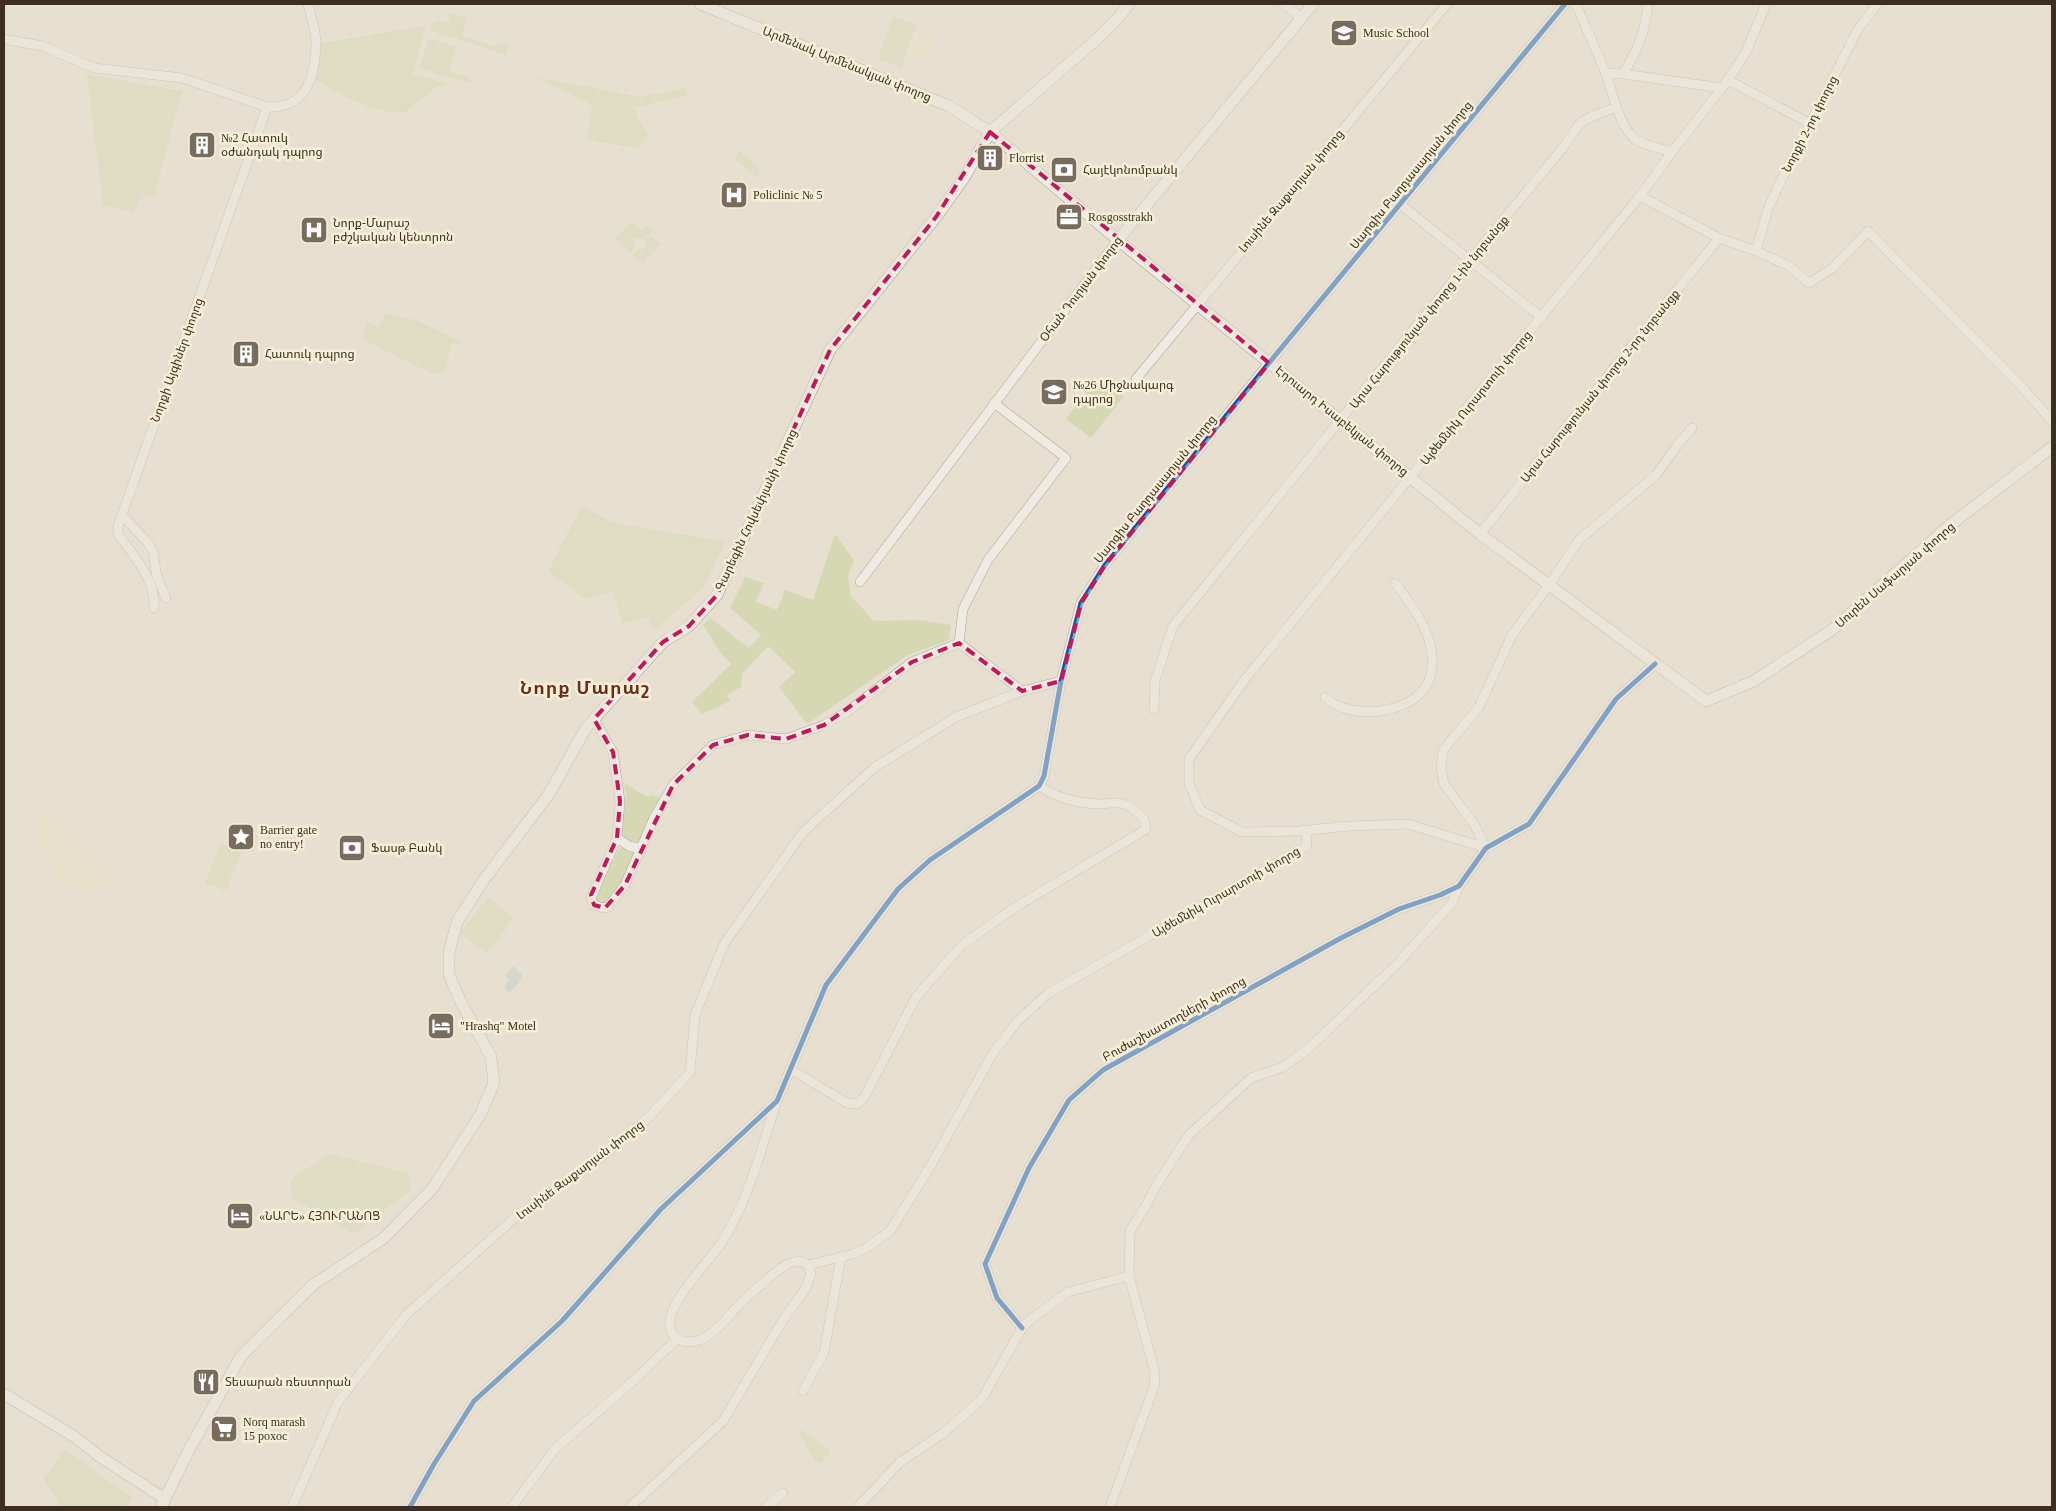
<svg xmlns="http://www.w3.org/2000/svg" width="2056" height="1511" font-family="'Times New Roman','Noto Sans Armenian',serif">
	<rect width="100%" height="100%" fill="#e7e0d1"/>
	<g fill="#e6dfc2">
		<polygon points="920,25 938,41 904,72"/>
		<polygon points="51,807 112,879 101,890 78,888 66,883 36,847 38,844 34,839 39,815"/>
	</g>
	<g fill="#d6d7b3">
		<polygon points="449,13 467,18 462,36 496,46 498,42 509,45 506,55 431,31 434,22 450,20"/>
		<polygon points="893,16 917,24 901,68 878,59"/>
		<path d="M 426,26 L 413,74 L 450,84 L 437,87 L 404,113 C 369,112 343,96 314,79 L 321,43 Z"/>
		<polygon points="429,38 456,47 449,71 471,78 469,83 419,68"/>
		<polygon points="87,74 182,91 155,194 139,200 134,212 103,206"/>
		<polygon points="536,77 641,97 685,88 688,95 633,108 649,136 637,148 587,140 592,105"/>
		<polygon points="740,151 762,171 756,178 734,158"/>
		<polygon points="632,221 641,230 646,225 652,231 645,238 634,239 635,248 630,253 615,238"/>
		<polygon points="651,235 661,244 643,264 632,255 636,250 646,248 646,239"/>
		<polygon points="385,313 416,320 463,343 452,344 444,373 431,373 362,339 367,322 379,327"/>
		<polygon points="1099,377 1124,396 1091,438 1066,419"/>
		<polygon points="582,506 612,522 725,542 703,589 653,630 648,616 622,624 613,591 585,599 548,571"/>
		<polygon points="835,534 854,560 848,576 851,596 874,621 920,620 951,625 949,640 908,655 807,724 779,687 795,672 768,646 742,674 741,687 727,695 730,701 702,714 692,702 731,664 721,653 703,625 710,618 749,648 761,635 730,608 745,577 764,583 756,602 777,610 785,590 813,600"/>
		<polygon points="624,783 647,797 652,795 659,797 659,800 652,811 639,844 633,844 622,837 626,793"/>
		<polygon points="221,843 242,852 226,891 205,883"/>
		<polygon points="620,848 628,848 634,853 620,888 605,904 599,903 595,899 596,891"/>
		<polygon points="488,897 514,918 486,953 460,933"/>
		<polygon points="329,1154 408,1173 411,1190 354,1234 292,1198 290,1185 294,1177"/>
		<polygon points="800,1429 831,1450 821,1464 815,1462 800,1434"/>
		<polygon points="65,1450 132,1497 126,1507 61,1507 43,1479"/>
	</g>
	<path fill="#bcccc2" d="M 513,966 L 522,975 C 521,981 515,990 508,992 L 504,988 L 509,979 L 505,975 Z"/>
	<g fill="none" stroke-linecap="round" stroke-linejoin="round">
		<g stroke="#ada599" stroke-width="10">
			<g id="street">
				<polyline points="1284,4 1301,18"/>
				<path d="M 1576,4 C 1585,26 1596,49 1605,72 C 1613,92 1618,125 1635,139 C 1645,146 1660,148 1672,152"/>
				<path d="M 4,39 L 42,46 L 94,68 L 182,78 L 267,107 C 306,108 314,80 316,46 C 317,33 311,17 308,4"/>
				<polyline points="1606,73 1623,74 1722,88"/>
				<path d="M 1623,74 C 1638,50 1645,32 1648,4"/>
				<polyline points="1728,80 1811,124"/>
				<polyline points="1640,196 1719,238 1756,251 1789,266 1809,283 1833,268 1868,231 2020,385 2052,421"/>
				<polyline points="1400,204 1542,318"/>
				<polyline points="1756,251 1768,209 1777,189 1857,31 1877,4"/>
				<polyline points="1136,379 1447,4"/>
				<polyline points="122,515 148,543 153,552 157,577 166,598"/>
				<polyline points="1480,534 1719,238"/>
				<polyline points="860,582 1118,240"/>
				<path d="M 154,608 C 156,581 135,557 120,537 L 118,533 L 118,526 L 267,107"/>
				<polyline points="959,643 963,609 988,560 1066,458 994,403"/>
				<polyline points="959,643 1022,691"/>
				<path d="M 1325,697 C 1351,723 1423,714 1431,674 C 1438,639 1415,609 1395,583"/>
				<polyline points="1154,709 1155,681 1173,626 1470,260 1562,149 1580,123 1591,117 1616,107"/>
				<polyline points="594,719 613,752 620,801 617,838 591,898 594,905 603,908 608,907 625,885 654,818 673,785 713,745 748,735 786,739 824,725 847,712 912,662 959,643"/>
				<polyline points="617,838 629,846 642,849"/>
				<polyline points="1486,848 1408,824 1349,826 1299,831 1242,832 1200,810 1189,783 1189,759 1246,678 1640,196 1672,152 1728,80 1746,52 1766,4"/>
				<polyline points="1486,848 1474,824 1444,784 1441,768 1443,750 1479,707 1512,635 1549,585 1579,540 1656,475 1678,444 1692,428"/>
				<path d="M 790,1069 L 847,1103 L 857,1104 L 864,1098 L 916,997 L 962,945 L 1014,908 L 1145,830 C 1149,817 1129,804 1118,803 C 1112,802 1107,804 1102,804 C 1094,804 1086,803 1079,802 C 1064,799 1051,794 1039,786"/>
				<path d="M 776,1104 C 761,1149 748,1202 722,1242 C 710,1261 661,1308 671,1331 C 673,1336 677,1339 682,1341 C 706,1347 724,1321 737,1307 C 747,1297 779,1267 790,1263 C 796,1261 803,1261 808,1265"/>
				<polyline points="808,1265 853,1254 865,1249 890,1231 930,1167 993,1053 1017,1022 1047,994 1307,846 1306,831"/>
				<polyline points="1022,1328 997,1298 985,1264 1029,1168 1069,1100 1103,1070 1341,938 1399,909 1440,895 1459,886 1486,848 1529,824 1616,699 1655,664"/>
				<polyline points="803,1391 824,1352 841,1257"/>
				<polyline points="292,1507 338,1402 406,1315 519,1214 603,1156 648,1118 690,1072 695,1015 724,944 803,832 875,767 956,717 1022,691 1061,681"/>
				<polyline points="410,1507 434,1464 474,1401 562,1321 661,1209 777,1101 826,985 898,889 930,860 1039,786 1044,776 1061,681 1081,603 1105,565 1269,363 1565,4"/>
				<polyline points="512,1507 555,1449 632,1382 677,1339"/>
				<polyline points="630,1507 723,1421 783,1320 806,1288 811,1273 808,1265"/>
				<polyline points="766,1507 783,1493"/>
				<polyline points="858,1507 899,1463 942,1434 982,1399 1022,1328 1031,1319 1068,1292 1129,1276"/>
				<polyline points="1110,1507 1154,1387 1155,1373 1129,1276 1130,1231 1145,1207 1156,1186 1188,1136 1251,1078 1283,1067 1308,1049 1397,964 1452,903 1459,886"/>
			</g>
		</g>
		<g stroke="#9c958a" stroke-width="12">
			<g id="secondary">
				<polyline points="700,4 949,106 990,132 1118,240 1480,534 1706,701 1754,681 1833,629 1945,529 2052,447"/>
				<polyline points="1118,240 1313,4"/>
				<polyline points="4,1394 75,1437 99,1456 165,1499"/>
				<polyline points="161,1507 190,1448 241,1356 314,1284 384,1238 432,1189 480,1115 494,1083 491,1057 461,1002 449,975 449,953 457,922 483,881 549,794 586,728 663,642 689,626 717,595 830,350 936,217 964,178 990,132 1097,39 1118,18 1129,4"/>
			</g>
		</g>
		<use href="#street" stroke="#efebe3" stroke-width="9"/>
		<use href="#secondary" stroke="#efebe3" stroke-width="11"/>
		<g stroke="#f7eed8" stroke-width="8">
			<g id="cycleway">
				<polyline points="1022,1328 997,1298 985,1264 1029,1168 1069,1100 1103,1070 1341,938 1399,909 1440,895 1459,886 1486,848 1529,824 1616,699 1655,664"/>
				<polyline points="410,1507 434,1464 474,1401 562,1321 661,1209 777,1101 826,985 898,889 930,860 1039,786 1044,776 1061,681 1081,603 1105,565 1269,363 1565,4"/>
			</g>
		</g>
		<use href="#cycleway" stroke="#0057b8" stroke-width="5"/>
	</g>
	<path d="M0 0H2056V1511H0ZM 990,132 L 1269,363 L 1105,565 L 1081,603 L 1061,681 L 1022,691 L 959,643 L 912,662 L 824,725 L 786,739 L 748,735 L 713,745 L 673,785 L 625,885 L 605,908 L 594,905 L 591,895 L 617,838 L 620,801 L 613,752 L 594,719 L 663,642 L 689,626 L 717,595 L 830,350 L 936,217 Z" fill="#e7e0d1" fill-opacity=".55" fill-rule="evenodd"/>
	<path fill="none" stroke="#c2185b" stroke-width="4" stroke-dasharray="10 6" stroke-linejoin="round" d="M 990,132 L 1269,363 L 1105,565 L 1081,603 L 1061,681 L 1022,691 L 959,643 L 912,662 L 824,725 L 786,739 L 748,735 L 713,745 L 673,785 L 625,885 L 605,908 L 594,905 L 591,895 L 617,838 L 620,801 L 613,752 L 594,719 L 663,642 L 689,626 L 717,595 L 830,350 L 936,217 Z"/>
	<defs>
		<g id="school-square" transform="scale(1.4375)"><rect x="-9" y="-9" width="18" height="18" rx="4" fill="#786c5e" stroke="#f7eed8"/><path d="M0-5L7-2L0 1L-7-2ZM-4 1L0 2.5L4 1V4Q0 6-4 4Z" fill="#fff"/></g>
		<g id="building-square" transform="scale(1.4375)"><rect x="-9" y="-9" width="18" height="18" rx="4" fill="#786c5e" stroke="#f7eed8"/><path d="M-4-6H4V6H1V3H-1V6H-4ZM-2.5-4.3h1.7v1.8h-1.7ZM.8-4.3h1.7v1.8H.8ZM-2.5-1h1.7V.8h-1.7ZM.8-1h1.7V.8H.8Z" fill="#fff"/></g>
		<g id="bank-square" transform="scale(1.4375)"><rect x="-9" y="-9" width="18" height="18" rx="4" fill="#786c5e" stroke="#f7eed8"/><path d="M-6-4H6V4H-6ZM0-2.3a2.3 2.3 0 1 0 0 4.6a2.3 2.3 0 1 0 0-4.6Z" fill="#fff"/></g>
		<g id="hospital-square" transform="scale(1.4375)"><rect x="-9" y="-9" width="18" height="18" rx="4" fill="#786c5e" stroke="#f7eed8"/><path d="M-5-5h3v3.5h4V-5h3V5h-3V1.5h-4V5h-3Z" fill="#fff"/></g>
		<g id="office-square" transform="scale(1.4375)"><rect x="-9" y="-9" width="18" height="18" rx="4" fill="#786c5e" stroke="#f7eed8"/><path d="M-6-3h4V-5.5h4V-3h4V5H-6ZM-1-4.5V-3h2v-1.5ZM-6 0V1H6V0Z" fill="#fff"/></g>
		<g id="sight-square" transform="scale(1.4375)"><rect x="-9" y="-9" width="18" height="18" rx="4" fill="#786c5e" stroke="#f7eed8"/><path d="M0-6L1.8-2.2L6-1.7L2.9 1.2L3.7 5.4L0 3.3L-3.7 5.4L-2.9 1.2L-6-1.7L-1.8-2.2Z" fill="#fff"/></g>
		<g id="hotel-square" transform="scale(1.4375)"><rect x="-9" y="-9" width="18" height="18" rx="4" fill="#786c5e" stroke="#f7eed8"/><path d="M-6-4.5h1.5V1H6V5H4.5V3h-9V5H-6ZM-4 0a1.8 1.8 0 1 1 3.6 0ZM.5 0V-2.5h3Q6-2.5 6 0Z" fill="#fff"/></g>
		<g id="restaurant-square" transform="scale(1.4375)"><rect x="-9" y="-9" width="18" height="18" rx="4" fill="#786c5e" stroke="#f7eed8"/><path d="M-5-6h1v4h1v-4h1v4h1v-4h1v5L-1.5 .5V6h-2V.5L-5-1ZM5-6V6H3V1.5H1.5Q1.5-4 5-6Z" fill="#fff"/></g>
		<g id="supermarket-square" transform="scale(1.4375)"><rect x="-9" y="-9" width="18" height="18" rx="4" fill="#786c5e" stroke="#f7eed8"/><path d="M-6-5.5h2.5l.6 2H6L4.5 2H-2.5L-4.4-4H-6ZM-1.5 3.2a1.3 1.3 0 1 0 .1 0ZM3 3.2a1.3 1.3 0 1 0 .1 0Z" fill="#fff"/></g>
	</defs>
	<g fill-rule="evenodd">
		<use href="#school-square" x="1344" y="33"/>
		<use href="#building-square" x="202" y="145"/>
		<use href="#building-square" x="990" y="158"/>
		<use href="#bank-square" x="1064" y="170"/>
		<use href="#hospital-square" x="734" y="195"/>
		<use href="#office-square" x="1069" y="217"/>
		<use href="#hospital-square" x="314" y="230"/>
		<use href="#building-square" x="246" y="354"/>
		<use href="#school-square" x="1054" y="392"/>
		<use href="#sight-square" x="241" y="837"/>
		<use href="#bank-square" x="352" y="848"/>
		<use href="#hotel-square" x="441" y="1026"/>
		<use href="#hotel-square" x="240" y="1216"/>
		<use href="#restaurant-square" x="206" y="1382"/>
		<use href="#supermarket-square" x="224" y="1429"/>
	</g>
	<g text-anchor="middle" stroke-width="5" stroke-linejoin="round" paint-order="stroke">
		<g font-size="12" fill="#3d2e20" stroke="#f7eed8" text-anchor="start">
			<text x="1363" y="37">Music School</text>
			<text x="221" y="142">№2 Հատուկ<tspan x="221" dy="14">օժանդակ դպրոց</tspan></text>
			<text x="1009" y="162">Florrist</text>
			<text x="1083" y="174">Հայէկոնոմբանկ</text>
			<text x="753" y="199">Policlinic № 5</text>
			<text x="1088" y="221">Rosgosstrakh</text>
			<text x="333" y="227">Նորք-Մարաշ<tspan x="333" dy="14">բժշկական կենտրոն</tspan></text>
			<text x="265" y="358">Հատուկ դպրոց</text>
			<text x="1073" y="389">№26 Միջնակարգ<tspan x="1073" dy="14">դպրոց</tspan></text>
			<text x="260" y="834">Barrier gate<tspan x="260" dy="14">no entry!</tspan></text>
			<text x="371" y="852">Ֆասթ Բանկ</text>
			<text x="460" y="1030">"Hrashq" Motel</text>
			<text x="259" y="1220">«ՆԱՐԵ» ՀՅՈՒՐԱՆՈՑ</text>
			<text x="225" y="1386">Տեսարան ռեստորան</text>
			<text x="243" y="1426">Norq marash<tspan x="243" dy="14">15 poxoc</tspan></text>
		</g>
		<g font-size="12" fill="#3d2e20" stroke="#f7eed8">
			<text transform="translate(847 64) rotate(22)" y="4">Արմենակ Արմենակյան փողոց</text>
			<text transform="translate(1810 124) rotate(-63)" y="4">Նորքի 2-րդ փողոց</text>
			<text transform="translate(1411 175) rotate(-51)" y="4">Սարգիս Բաղդասարյան փողոց</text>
			<text transform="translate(1291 191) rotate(-50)" y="4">Լուսինե Զաքարյան փողոց</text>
			<text transform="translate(1081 289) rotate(-53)" y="4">Օհան Դուրյան փողոց</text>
			<text transform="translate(1429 312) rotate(-51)" y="4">Արա Հարությունյան փողոց 1-ին նրբանցք</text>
			<text transform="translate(177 360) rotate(-70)" y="4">Նորքի Այգիներ փողոց</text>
			<text transform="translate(1600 386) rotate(-51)" y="4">Արա Հարությունյան փողոց 2-րդ նրբանցք</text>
			<text transform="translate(1476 398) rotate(-51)" y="4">Այծեմնիկ Ուրարտուի փողոց</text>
			<text transform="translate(1342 421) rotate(39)" y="4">Էդուարդ Իսաբեկյան փողոց</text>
			<text transform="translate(1155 489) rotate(-51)" y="4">Սարգիս Բաղդասարյան փողոց</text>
			<text transform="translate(756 510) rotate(-65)" y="4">Գարեգին Հովսեփյանի փողոց</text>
			<text transform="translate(1895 575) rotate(-41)" y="4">Սուրեն Սաֆարյան փողոց</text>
			<text transform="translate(1226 892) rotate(-30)" y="4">Այծեմնիկ Ուրարտուի փողոց</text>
			<text transform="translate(1174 1019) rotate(-29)" y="4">Բուժաշխատողների փողոց</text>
			<text transform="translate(580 1170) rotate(-37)" y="4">Լուսինե Զաքարյան փողոց</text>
		</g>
		<g font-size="18" font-weight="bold" letter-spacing="1" fill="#6b2e1e" stroke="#f7eed8">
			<text x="585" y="694">Նորք Մարաշ</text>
		</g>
	</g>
	<rect width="2056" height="1511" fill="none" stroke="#3d2e20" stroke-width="10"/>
</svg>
